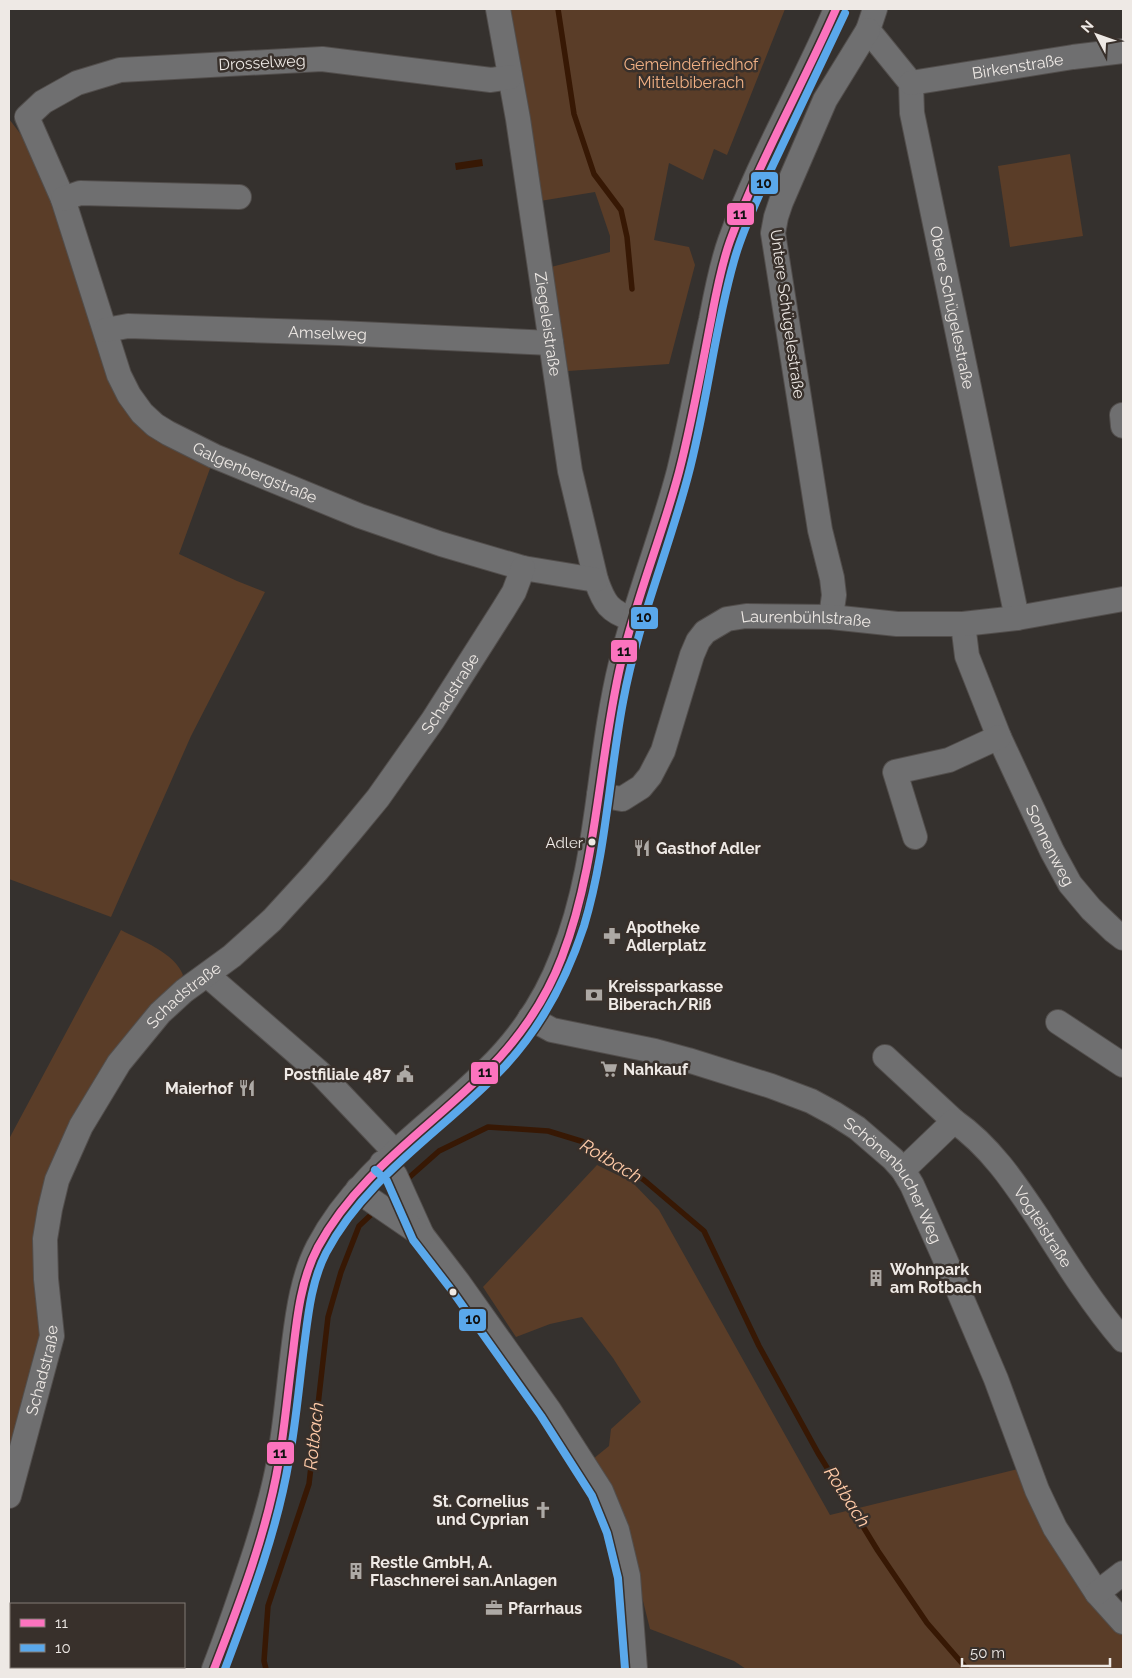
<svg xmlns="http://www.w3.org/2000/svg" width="1132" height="1678" font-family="Raleway,sans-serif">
	<rect width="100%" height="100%" fill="#35312e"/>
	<g fill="#5a3d28">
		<polygon points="508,9 785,9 727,155 714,149 703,180 669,163 654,240 689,247 695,265 669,364 568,371 551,267 610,252 610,236 595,192 540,201"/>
		<polygon points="9,119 26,141 38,163 112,380 212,463 179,554 237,581 265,592 191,736 111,917 9,879"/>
		<polygon points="1070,154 1083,236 1010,247 998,166"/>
		<path d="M 121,930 C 140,940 175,953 183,975 L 63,1151 L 46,1336 L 9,1474 L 9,1139 Z"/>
		<polygon points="597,1165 632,1182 659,1210 830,1515 1018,1469 1104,1617 1123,1634 1123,1669 746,1669 734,1661 650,1629 625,1529 593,1459 609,1446 611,1429 641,1402 613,1358 582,1317 550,1324 516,1337 483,1287"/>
	</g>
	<polygon fill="#371804" points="482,159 483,166 456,170 455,163"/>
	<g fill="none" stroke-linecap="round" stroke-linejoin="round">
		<g stroke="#371804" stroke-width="5.5">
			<polyline points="558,9 574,114 594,174 621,210 627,237 632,289"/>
			<polyline points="404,1182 439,1151 488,1127 548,1131 584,1142 644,1180 704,1231 759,1346 818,1453 878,1551 927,1623 967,1669"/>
			<polyline points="266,1669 264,1661 268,1606 309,1484 328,1317 341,1272 359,1226 376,1210"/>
		</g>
		<g stroke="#524e4c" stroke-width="26">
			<g id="minor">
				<path id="s1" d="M 498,9 L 518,119 L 570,471 L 596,580 C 604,603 609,612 633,619"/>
				<path id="s2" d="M 875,9 L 868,30 L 911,83 L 912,113 L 1017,618"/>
				<path id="s3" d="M 510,77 L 491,80 L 322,59 L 120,70 L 77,83 L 43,102 L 27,117 L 63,199 L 119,375 L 129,395 L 142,413 L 155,425 L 168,433 L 214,456 L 360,516 L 441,544 L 523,568 L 596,580"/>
				<path id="s4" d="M 911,83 L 1073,57 L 1123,51"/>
				<polyline points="63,199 80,193 239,197"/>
				<path id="s5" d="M 106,330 L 128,326 L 339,333 L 551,343"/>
				<polyline points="1123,415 1122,415 1123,426"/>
				<polyline points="831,617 834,595 832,578 820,530 773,233 776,217 781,202 825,100 868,30"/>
				<path id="s6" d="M 963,624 L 967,656 L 999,737 L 1052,851 L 1070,884 L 1091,909 L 1114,931 L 1123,938"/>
				<path id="s7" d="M 599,795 L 622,799 L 641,787 L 650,776 L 663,751 L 692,655 L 698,641 L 705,632 L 727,619 L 746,616 L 831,617 L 897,624 L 963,624 L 1017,618 L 1123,599"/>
				<polyline points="915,837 895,772 949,760 999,737"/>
				<polyline points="207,975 319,1072 395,1152"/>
				<path id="s8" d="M 530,1018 L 552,1030 L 655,1051 L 688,1060 L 771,1086 L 811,1101 L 835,1114 L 857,1128 L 893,1159 L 903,1170 L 912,1185 L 945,1259 L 996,1379 L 1037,1490 L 1055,1528 L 1097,1593 L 1123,1622"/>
				<polyline points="1058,1022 1123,1065"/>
				<polyline points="885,1057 954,1121"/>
				<polyline points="382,1163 395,1175 422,1235 458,1282 549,1410 601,1491 617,1530 628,1576 635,1669"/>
				<path id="s9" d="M 903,1170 L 954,1121 C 990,1146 1014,1182 1038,1218 C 1064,1259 1092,1304 1123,1340"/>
				<polyline points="358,1189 371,1200 422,1235"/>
				<path id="s10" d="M 9,1496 L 52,1336 L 46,1279 L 45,1239 L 50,1209 L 57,1180 L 81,1126 L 119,1063 L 160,1013 L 184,991 L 232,956 L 272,920 L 316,872 L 350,832 L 378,798 L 433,720 L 503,610 L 514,592 L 523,568"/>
				<polyline points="1097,1593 1123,1573"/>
				<path d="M 214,1669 C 229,1630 243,1589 256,1549 C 265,1520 274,1491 279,1461 C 286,1422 289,1382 294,1343 C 298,1311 303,1276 318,1247 C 357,1172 429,1128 487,1070 C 519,1039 546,999 562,957 C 600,864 597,760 621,663 C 637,599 662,536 679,471 C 691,422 700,370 711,320 C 716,294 721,266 730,241 C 759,160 803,87 836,9"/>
			</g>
		</g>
		<use href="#minor" stroke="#6f6f70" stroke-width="24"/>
		<g stroke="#38302b" stroke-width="11">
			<path id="bus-1" d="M 214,1669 C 240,1602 267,1532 279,1461 C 285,1425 288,1389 293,1352 C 297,1317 301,1279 318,1247 C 361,1167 440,1122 500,1057 C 526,1028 548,994 562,957 C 598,863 598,761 621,663 C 636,598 662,536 679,472 C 692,422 701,371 711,320 C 716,294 721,266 730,241 C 759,161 802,87 836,9"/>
		</g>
		<g stroke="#38302b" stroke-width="11">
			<g id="bus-2">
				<polyline points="375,1170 387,1181 413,1240 450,1288 541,1416 592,1496 607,1533 618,1578 625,1669"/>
				<path d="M 225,1669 C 250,1602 277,1532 289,1460 C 296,1423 299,1385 304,1347 C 308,1316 311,1282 326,1253 C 367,1175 446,1129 505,1066 C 542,1026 567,978 584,926 C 606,853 609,776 623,702 C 637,625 668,552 688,476 C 707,405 714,331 734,261 C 741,235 753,210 763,186 L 845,13"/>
			</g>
		</g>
		<use href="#bus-1" stroke="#fc73be" stroke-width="8"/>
		<use href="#bus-2" stroke="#5aa8eb" stroke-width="8"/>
	</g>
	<defs>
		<g id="restaurant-bare" transform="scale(1.35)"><path d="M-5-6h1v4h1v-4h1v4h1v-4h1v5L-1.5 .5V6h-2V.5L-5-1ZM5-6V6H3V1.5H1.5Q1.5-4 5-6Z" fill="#ada9a5" stroke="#38302b" stroke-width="2.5" paint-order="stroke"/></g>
		<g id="pharmacy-bare" transform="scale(1.35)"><path d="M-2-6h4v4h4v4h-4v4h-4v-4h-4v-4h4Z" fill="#ada9a5" stroke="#38302b" stroke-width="2.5" paint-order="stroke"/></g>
		<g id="bank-bare" transform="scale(1.35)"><path d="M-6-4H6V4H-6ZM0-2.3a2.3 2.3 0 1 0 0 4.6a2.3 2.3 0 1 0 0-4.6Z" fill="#ada9a5" stroke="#38302b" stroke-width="2.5" paint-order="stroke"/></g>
		<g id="supermarket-bare" transform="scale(1.35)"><path d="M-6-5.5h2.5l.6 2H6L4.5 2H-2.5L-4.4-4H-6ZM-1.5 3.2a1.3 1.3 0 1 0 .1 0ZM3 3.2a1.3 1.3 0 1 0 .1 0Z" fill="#ada9a5" stroke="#38302b" stroke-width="2.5" paint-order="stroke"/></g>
		<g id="civic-bare" transform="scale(1.35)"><path d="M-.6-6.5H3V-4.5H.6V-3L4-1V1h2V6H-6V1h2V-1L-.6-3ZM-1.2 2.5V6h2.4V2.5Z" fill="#ada9a5" stroke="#38302b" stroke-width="2.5" paint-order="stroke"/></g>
		<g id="building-bare" transform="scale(1.35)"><path d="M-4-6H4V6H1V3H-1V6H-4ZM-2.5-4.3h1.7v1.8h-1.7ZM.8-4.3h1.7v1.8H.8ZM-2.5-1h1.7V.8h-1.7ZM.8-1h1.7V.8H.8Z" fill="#ada9a5" stroke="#38302b" stroke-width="2.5" paint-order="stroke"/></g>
		<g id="church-bare" transform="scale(1.35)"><path d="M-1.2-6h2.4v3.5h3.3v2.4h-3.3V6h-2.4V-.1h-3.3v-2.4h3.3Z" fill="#ada9a5" stroke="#38302b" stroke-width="2.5" paint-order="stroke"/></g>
		<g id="office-bare" transform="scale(1.35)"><path d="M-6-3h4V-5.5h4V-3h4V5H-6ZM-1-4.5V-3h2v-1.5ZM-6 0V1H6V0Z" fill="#ada9a5" stroke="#38302b" stroke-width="2.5" paint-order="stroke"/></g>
	</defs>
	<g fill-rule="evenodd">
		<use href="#restaurant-bare" x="642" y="848"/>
		<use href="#pharmacy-bare" x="612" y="936"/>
		<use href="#bank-bare" x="594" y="995"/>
		<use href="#supermarket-bare" x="609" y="1069"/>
		<use href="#civic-bare" x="405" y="1074"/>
		<use href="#restaurant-bare" x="247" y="1088"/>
		<use href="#building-bare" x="876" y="1278"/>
		<use href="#church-bare" x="543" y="1510"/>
		<use href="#building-bare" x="356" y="1571"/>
		<use href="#office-bare" x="494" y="1608"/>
	</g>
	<g fill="#eee9e5" stroke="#38302b" stroke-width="2">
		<circle cx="592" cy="842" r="4.5"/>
		<circle cx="453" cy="1292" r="4.5"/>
	</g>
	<g text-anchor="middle" stroke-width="5" stroke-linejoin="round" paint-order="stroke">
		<g font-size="15" fill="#eee9e5" stroke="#38302b" text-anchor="end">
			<text x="583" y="848">Adler</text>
		</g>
		<g font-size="16" fill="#eee9e5" stroke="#38302b">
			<text transform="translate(262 62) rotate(-3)" y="6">Drosselweg</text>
			<text dy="6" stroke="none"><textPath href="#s4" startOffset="108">Birkenstraße</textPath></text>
			<text dy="6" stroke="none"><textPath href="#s2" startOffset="319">Obere Schügelestraße</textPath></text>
			<text transform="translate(788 314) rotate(82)" y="6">Untere Schügelestraße</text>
			<text dy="6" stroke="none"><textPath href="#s1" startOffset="319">Ziegeleistraße</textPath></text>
			<text dy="6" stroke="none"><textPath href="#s5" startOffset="222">Amselweg</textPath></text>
			<text dy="6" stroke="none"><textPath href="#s3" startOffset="945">Galgenbergstraße</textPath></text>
			<text dy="6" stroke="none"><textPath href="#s7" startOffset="320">Laurenbühlstraße</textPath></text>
			<text dy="6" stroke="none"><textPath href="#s10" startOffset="955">Schadstraße</textPath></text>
			<text dy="6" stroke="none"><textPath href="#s6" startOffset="239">Sonnenweg</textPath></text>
			<text dy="6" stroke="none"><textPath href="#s10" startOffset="550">Schadstraße</textPath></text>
			<text dy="6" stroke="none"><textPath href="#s8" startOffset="412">Schönenbucher Weg</textPath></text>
			<text dy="6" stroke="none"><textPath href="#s9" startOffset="210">Vogteistraße</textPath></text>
			<text dy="6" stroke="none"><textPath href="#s10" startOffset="130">Schadstraße</textPath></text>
		</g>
		<g font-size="16" fill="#f0b084" stroke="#38302b">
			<text x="691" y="70">Gemeindefriedhof<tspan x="691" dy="18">Mittelbiberach</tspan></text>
		</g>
		<g font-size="16" font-weight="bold" fill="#eee9e5" stroke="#38302b" text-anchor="start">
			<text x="656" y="854">Gasthof Adler</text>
			<text x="626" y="933">Apotheke<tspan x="626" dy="18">Adlerplatz</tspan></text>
			<text x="608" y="992">Kreissparkasse<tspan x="608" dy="18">Biberach/Riß</tspan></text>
			<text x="623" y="1075">Nahkauf</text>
			<text x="391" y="1080" text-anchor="end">Postfiliale 487</text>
			<text x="233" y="1094" text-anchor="end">Maierhof</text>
			<text x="890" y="1275">Wohnpark<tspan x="890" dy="18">am Rotbach</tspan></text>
			<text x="529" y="1507" text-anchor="end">St. Cornelius<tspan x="529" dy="18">und Cyprian</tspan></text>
			<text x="370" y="1568">Restle GmbH, A.<tspan x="370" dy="18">Flaschnerei san.Anlagen</tspan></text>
			<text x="508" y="1614">Pfarrhaus</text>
		</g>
		<g font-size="18" font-style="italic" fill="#ffcaa7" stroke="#38302b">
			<text transform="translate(611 1161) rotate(31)" y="6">Rotbach</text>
			<text transform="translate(314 1436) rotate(-84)" y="6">Rotbach</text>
			<text transform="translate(847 1497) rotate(57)" y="6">Rotbach</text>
		</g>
	</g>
	<g stroke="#38302b" stroke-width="2">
		<rect x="750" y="171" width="29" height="24" rx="5" fill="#5aa8eb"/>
		<rect x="726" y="202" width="29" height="24" rx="5" fill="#fc73be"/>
		<rect x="630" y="606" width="29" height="24" rx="5" fill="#5aa8eb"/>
		<rect x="610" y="639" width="28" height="24" rx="5" fill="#fc73be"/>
		<rect x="470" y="1061" width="29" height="24" rx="5" fill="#fc73be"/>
		<rect x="458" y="1308" width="29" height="24" rx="5" fill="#5aa8eb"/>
		<rect x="266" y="1441" width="29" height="24" rx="5" fill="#fc73be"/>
	</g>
	<g font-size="14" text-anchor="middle" font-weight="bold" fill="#111">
		<text x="764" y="188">10</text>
		<text x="740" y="219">11</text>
		<text x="644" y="622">10</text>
		<text x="624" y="656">11</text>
		<text x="485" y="1077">11</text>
		<text x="473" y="1324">10</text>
		<text x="280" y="1458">11</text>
	</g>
	<rect width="1132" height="1678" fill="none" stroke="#eee9e5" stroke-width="20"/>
	<rect x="10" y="1603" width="175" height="65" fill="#38302b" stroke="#817a75"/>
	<rect x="20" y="1619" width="25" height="8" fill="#fc73be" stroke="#817a75"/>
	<text x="55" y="1628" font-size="15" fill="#eee9e5">11</text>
	<rect x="20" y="1644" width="25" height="8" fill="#5aa8eb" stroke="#817a75"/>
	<text x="55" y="1653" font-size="15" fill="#eee9e5">10</text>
	<g transform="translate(1097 35) rotate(311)" stroke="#38302b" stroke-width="4" paint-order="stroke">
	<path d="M0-4L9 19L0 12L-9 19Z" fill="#eee9e5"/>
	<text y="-8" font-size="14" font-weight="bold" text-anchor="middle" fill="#eee9e5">N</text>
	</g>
	<path d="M962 1658v8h148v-8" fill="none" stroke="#eee9e5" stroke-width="2.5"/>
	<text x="970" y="1658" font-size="15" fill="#eee9e5" stroke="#38302b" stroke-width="4" paint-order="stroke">50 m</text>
</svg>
